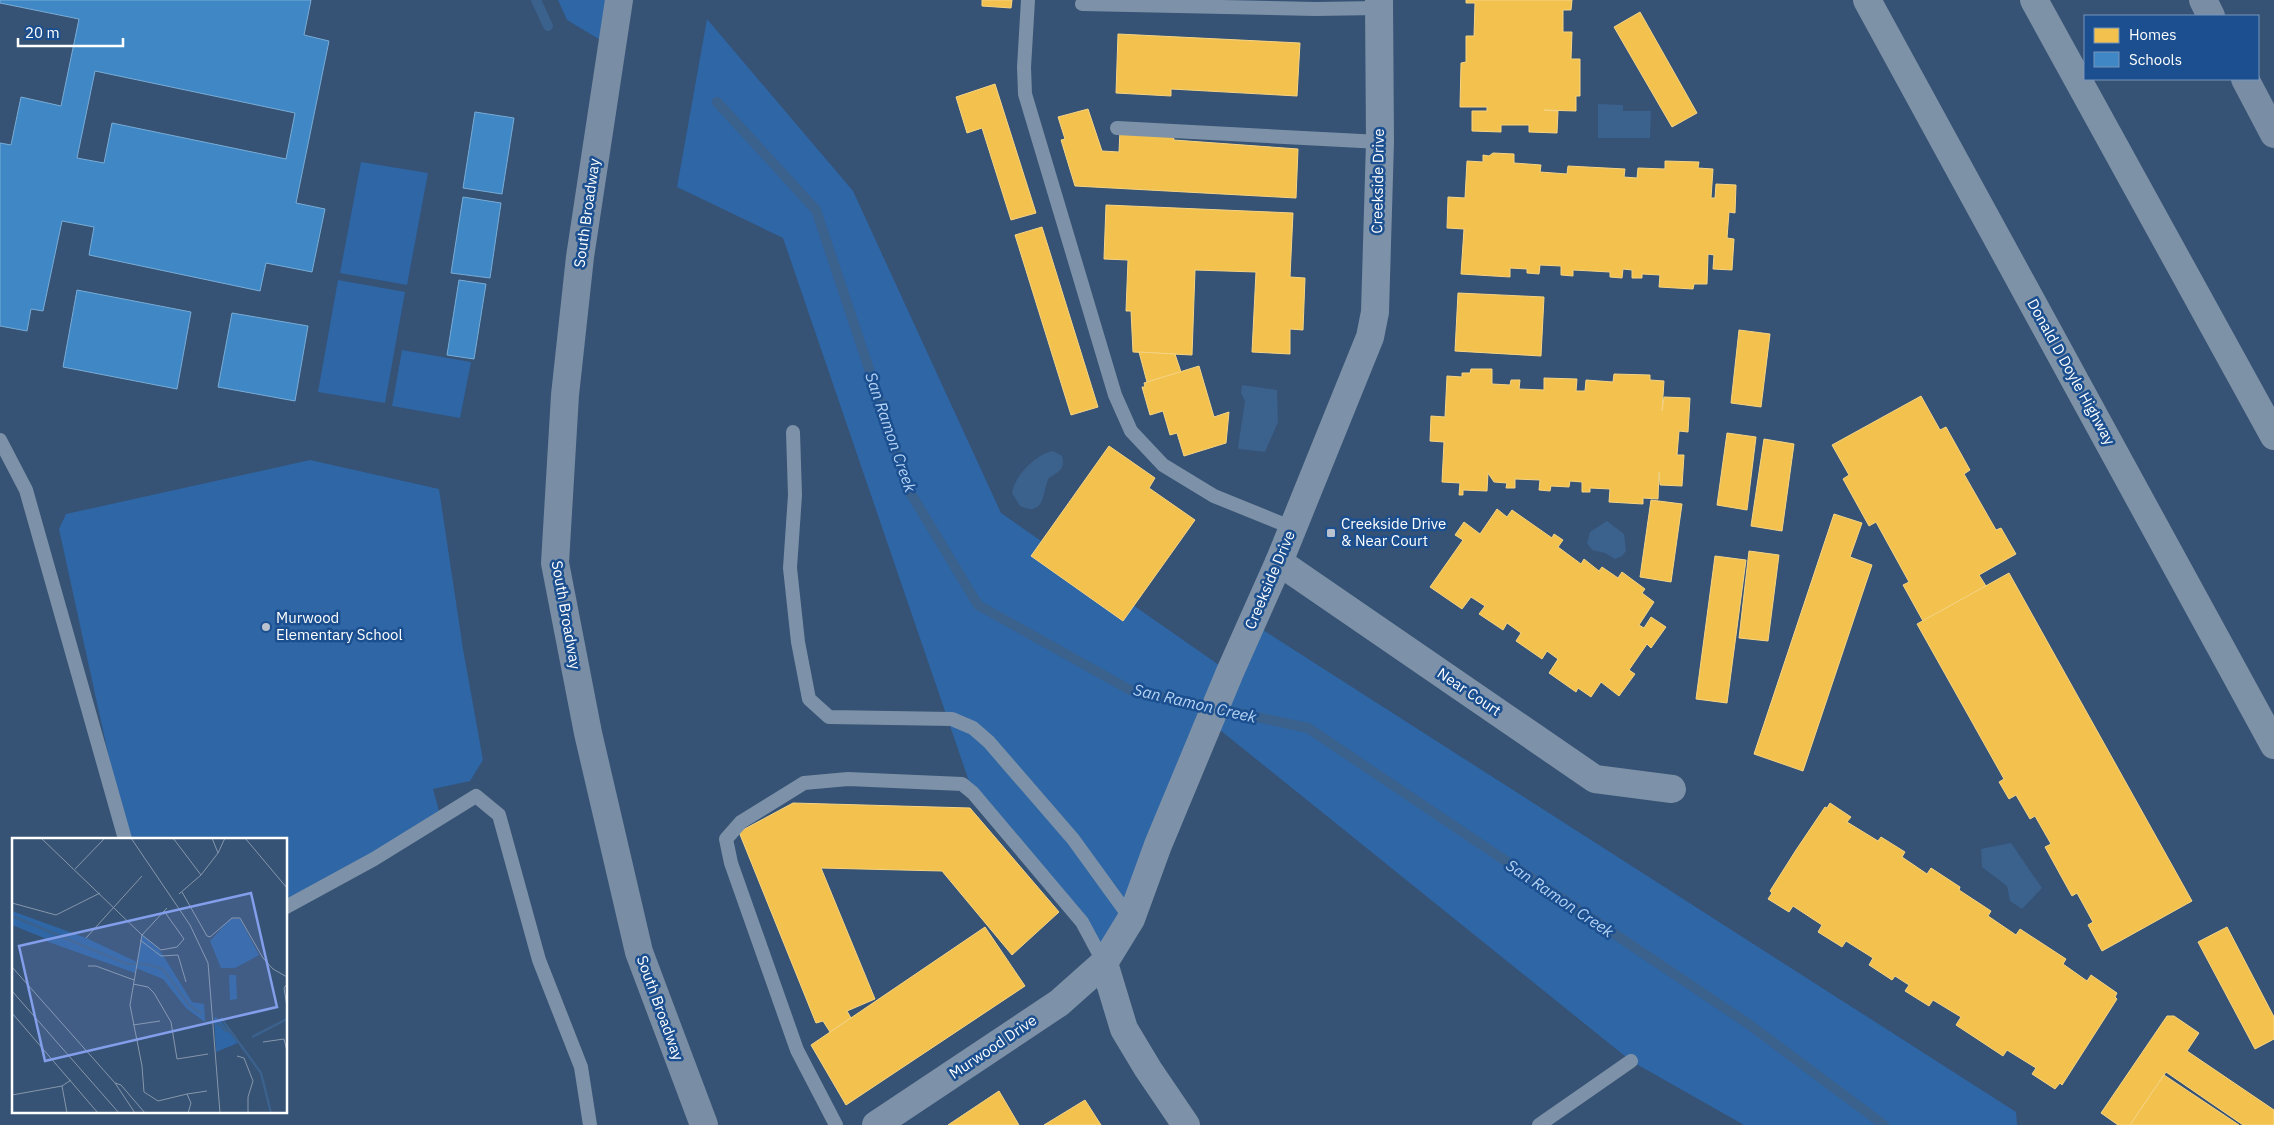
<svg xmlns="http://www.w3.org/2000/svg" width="2274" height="1125" font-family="'IBM Plex Sans',sans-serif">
	<rect width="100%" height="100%" fill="#365274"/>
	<g fill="#2f66a5">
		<polygon points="558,0 619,0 612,47 567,20"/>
		<polygon points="707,19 853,191 1001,513 1229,672 1252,623 2016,1112 2017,1125 1744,1125 1631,1061 1210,722 1104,963 1081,922 973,793 783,238 677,187"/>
		<polygon points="361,162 428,173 407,285 340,273"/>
		<polygon points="338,280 405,292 385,403 318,392"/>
		<polygon points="402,350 471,362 460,418 392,406"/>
		<polygon points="310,460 439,489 463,649 483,760 470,781 433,789 439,811 286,908 286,839 131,839 116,790 59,529 66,514"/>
	</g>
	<g fill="#3b618d">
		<polygon points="1598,104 1623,105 1623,111 1651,111 1650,138 1598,138"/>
		<polygon points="1242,385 1277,390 1278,422 1265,452 1239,449 1238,447 1245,401 1241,393"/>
		<path d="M 1053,451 L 1062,456 C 1066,469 1058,472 1049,478 C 1042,491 1046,518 1020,506 L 1012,493 C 1015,475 1036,454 1053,451 Z"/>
		<polygon points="1607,521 1624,534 1626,551 1622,556 1615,559 1605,553 1592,550 1587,543 1590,532"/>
		<polygon points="2011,843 2042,888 2022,909 2010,901 2007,886 1982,867 1981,849"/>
	</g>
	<g fill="#f2c14e" stroke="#f6d483">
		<polygon points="982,0 1012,0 1011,8 982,6"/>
		<polygon points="1466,0 1572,0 1571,10 1563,10 1563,32 1572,32 1571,59 1580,59 1580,96 1576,96 1576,111 1544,110 1558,111 1557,133 1529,132 1529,125 1501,125 1501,132 1472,131 1472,111 1487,111 1487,107 1460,107 1461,63 1466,62 1466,36 1474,36 1475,3 1466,3"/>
		<polygon points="1640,12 1697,113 1672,127 1614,27"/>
		<polygon points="1118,34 1300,43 1297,96 1171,89 1171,96 1116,93"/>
		<polygon points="995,84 1036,213 1011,220 982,128 967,133 956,97"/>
		<polygon points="1088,109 1102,151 1119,152 1120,130 1173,135 1174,140 1298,149 1296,198 1075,186 1061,140 1065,139 1058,117"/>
		<polygon points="1493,153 1514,154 1514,163 1541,165 1540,172 1567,174 1568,166 1625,169 1624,177 1637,178 1638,168 1665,169 1665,161 1699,162 1698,168 1713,169 1711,198 1715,198 1716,184 1736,185 1735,213 1729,212 1727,238 1734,239 1732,270 1713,269 1714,255 1708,254 1707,284 1694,284 1693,289 1659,287 1660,275 1642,274 1642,278 1632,278 1632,270 1623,269 1622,278 1610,277 1610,272 1573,270 1573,276 1561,275 1561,266 1540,265 1539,274 1527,273 1527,269 1510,268 1510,277 1461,274 1464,229 1447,228 1448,197 1465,198 1467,161 1483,162 1483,155 1489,156"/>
		<polygon points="1106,205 1293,213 1290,277 1305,278 1303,330 1290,329 1290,354 1252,352 1256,272 1195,270 1192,355 1133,352 1131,311 1126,311 1128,260 1104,259"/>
		<polygon points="1042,227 1098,407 1071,415 1015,235"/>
		<polygon points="1458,293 1544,297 1541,356 1455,351"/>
		<polygon points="1739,330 1770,334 1761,407 1731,403"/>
		<polygon points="1139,352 1175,354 1181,372 1147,382"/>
		<polygon points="1199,366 1214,417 1229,412 1226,443 1184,456 1177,433 1170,435 1163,411 1150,415 1142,387 1145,387 1144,383"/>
		<polygon points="1471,369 1492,369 1492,384 1510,385 1511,380 1520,380 1519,389 1544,390 1544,378 1577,379 1576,391 1585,391 1586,380 1613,382 1614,374 1650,375 1650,380 1664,381 1662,411 1664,397 1690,398 1688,432 1679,431 1677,455 1684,455 1682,486 1660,485 1659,472 1658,499 1643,498 1643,504 1609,502 1610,489 1590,488 1590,492 1582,492 1582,482 1570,481 1569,487 1551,486 1550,491 1539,490 1540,480 1515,479 1515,488 1506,488 1507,483 1494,482 1488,473 1487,491 1463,490 1463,495 1459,495 1460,483 1442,482 1444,442 1430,441 1431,416 1445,417 1447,376 1462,377 1462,373 1470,373"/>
		<polygon points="1921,396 1940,430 1946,427 1970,470 1964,474 1996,530 2001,528 2016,554 1979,575 1986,586 1923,621 1903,585 1909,582 1876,522 1869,526 1843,479 1849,475 1832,445"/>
		<polygon points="1727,433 1756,437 1747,510 1717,505"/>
		<polygon points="1764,439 1794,444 1782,531 1751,526"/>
		<polygon points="1109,446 1155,478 1149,488 1195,520 1123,621 1031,556"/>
		<polygon points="1651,500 1682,504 1671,582 1640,577"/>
		<polygon points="1497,509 1507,517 1512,510 1552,538 1554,534 1563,540 1558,547 1581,564 1584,559 1599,571 1602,567 1618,578 1622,572 1645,589 1642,593 1654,602 1639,625 1644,628 1651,617 1666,627 1651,648 1647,644 1629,670 1635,674 1619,696 1601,682 1591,697 1578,688 1576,692 1549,673 1558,659 1547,651 1542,659 1516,641 1521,633 1507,623 1503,630 1479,614 1485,606 1471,597 1462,609 1430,587 1463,540 1455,535 1464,522 1480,534"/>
		<polygon points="1834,514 1862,523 1850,557 1872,565 1803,771 1754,754"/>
		<polygon points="1749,551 1779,555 1768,641 1739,638"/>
		<polygon points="1715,556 1746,560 1727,703 1696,699"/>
		<polygon points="2009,573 2192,901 2102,951 2088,925 2093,922 2077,893 2072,896 2045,847 2051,844 2035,816 2030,819 2016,795 2009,799 1999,782 2004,779 1917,624"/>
		<polygon points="793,803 970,808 1059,912 1012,955 942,871 821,868 875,999 847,1011 851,1018 830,1032 823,1021 816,1023 739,832"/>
		<polygon points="1830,803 1851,817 1847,822 1878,841 1881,837 1905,852 1902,857 1927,874 1931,868 1960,887 1959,890 1991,911 1988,916 2016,935 2020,929 2066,959 2063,964 2087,981 2091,975 2117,993 2115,997 2117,999 2062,1085 2060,1083 2055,1089 2032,1074 2036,1068 2007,1050 2003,1056 1956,1025 1961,1017 1933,1000 1929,1006 1905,991 1909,985 1895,976 1892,980 1869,965 1873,958 1846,941 1842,947 1818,932 1822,925 1793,906 1789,912 1768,899 1772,893 1770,891 1796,850 1825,807 1827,808"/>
		<polygon points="985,927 1025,986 846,1105 811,1045"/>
		<polygon points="2227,927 2274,1017 2274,1039 2255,1049 2198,942"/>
		<polygon points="2167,1016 2174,1016 2199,1033 2187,1051 2274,1110 2274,1125 2243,1125 2166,1072 2130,1125 2118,1125 2101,1113"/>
		<polygon points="2164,1075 2239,1125 2130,1125"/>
		<polygon points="999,1091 1019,1125 948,1125"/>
		<polygon points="1085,1100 1101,1125 1044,1125"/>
	</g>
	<g fill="#3f88c5" stroke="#79acd6" fill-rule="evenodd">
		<path d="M 0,0 L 311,0 L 304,35 L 329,41 L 296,203 L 325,209 L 312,272 L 266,263 L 260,291 L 89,255 L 94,227 L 62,221 L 43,311 L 31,309 L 27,331 L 0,326 L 0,143 L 11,145 L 21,97 L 61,106 L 79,19 L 0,3 ZM 95,71 L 295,113 L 286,159 L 112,123 L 104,163 L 77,158 Z"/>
		<polygon points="475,112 514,118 502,194 463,188"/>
		<polygon points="463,197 501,203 490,278 451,273"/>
		<polygon points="459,280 486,284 474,359 447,355"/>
		<polygon points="77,290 191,312 177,389 63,367"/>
		<polygon points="232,313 308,326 295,401 218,387"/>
	</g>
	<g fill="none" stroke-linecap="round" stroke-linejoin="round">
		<g stroke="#3b618d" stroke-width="10">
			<polyline points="536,0 548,26"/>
			<polyline points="717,102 816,210 910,492 978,605 1130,690 1308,728 1750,1025 1884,1125"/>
		</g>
		<g stroke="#7d92a8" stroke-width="14">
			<polyline points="1028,0 1024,67 1025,94 1115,395 1131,431 1163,465 1214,496 1293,528"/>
			<polyline points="1082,4 1315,9 1379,8"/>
			<polyline points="1117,128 1380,142"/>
			<polyline points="793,432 795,495 790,568 798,642 809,699 829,717 952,719 973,728 989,742 1073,839 1131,919"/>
			<polyline points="0,440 26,490 125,839"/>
			<polyline points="286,907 374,859 476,796 499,815 539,960 581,1067 590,1125"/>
			<polyline points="836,1125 797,1050 731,863 726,839 741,822 804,783 848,779 962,784 973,793 1082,922 1104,963"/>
			<polyline points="1539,1125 1631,1061"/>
		</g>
		<g stroke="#7d92a8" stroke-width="28">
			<polyline points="1279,562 1595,779 1672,789"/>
			<polyline points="876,1125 1059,1003 1104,963"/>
			<polyline points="1186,1125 1148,1069 1124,1029 1104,963 1131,919 1158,845 1230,672 1279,562 1370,337 1375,312 1380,142 1379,0"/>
		</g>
		<g stroke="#798da4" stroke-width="28">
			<polyline points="619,0 580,257 565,395 555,563 588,733 639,952 704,1125"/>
			<polyline points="2203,0 2211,16"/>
			<polyline points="2245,79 2274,134"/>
		</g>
		<g stroke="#7e92a7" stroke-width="28">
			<polyline points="1867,0 2274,745"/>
			<polyline points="2034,0 2274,436"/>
		</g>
	</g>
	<g fill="#b9c2ce" stroke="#1b4f8f" stroke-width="2">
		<rect x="1326" y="528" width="10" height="10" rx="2.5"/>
		<circle cx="266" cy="627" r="5"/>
	</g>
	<g text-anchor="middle" stroke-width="5" stroke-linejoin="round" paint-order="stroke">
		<g font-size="15" fill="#fff" stroke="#1b4f8f">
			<text transform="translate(1378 181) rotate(-89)" y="5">Creekside Drive</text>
			<text transform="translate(587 213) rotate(-82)" y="5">South Broadway</text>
			<text transform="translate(2071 372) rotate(61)" y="5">Donald D Doyle Highway</text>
			<text transform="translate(1270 580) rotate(-67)" y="5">Creekside Drive</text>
			<text transform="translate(566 615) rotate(80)" y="5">South Broadway</text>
			<text transform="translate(1469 692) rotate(34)" y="5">Near Court</text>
			<text transform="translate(660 1008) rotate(70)" y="5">South Broadway</text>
			<text transform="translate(993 1047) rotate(-34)" y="5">Murwood Drive</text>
		</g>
		<g font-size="15" fill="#fff" stroke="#1b4f8f" text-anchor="start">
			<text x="1341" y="529">Creekside Drive<tspan x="1341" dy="17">&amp; Near Court</tspan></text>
			<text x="276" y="623">Murwood<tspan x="276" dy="17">Elementary School</tspan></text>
		</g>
		<g font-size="16" font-style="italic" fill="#b5d3f5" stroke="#1b4f8f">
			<text transform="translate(891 432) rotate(71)" y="6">San Ramon Creek</text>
			<text transform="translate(1195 703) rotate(13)" y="6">San Ramon Creek</text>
			<text transform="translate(1560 898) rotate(34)" y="6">San Ramon Creek</text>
		</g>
	</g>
	<g transform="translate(12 838)">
		<rect width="275" height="275" fill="#365274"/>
		<path d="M 0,73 L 74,100 L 125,124 L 130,97 L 147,111 L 180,164 L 192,166 L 193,184 L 174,170 L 151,141 L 124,130 L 123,135 L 34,103 L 32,100 L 0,87 ZM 218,81 L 228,81 L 247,117 L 223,130 L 209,130 L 198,103 ZM 217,137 L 224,137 L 225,161 L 218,162 ZM 202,179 L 207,181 L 226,205 L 204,214 Z" fill="#2f66a5"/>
		<path fill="none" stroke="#3b618d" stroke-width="2.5" d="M 0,78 L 115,126 L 134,126 L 151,131 L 177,167 L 190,176M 209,180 L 249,235 L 259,275M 205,185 L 215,193 L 218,192M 240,199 L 275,181"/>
		<path fill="none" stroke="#8697ac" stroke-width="1" d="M 29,0 L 130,97 L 118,167 L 130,228 L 132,254 L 146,263 L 175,256M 119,0 L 178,87 L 196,125 L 208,275M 161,0 L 189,37M 200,0 L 206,15M 233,0 L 275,50M 63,31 L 93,0M 170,54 L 195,98 L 198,99 L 220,80 L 228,80 L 251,120 L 261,131 L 275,139M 167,56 L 189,37 L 206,15 L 213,0M 0,65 L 44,77 L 88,55M 152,73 L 172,101 L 165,109 L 149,112 L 130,97 L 155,70M 74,100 L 130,38M 128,102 L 149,118 L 166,117 L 174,144M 76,128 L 84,128 L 122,142M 0,129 L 103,245 L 123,275M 121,146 L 136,149 L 142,155 L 159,184 L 165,221 L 196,216M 275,146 L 272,150 L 275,169M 0,153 L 107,275M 0,175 L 86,275M 121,187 L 148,183M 125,201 L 155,195M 251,204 L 272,201 L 275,213M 225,218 L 232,220 L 241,243 L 236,259 L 236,275M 103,245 L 109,247 L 133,275M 50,248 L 55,275M 0,257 L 50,248 L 59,242M 176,275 L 179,265 L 175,256 L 195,253"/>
		<path fill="#839eea" fill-opacity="0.15" stroke="#839eea" stroke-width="2.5" d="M 239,55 L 265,169 L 33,223 L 7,108 Z"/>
		<rect width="275" height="275" fill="none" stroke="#fff" stroke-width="2.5"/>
	</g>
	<rect x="2084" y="15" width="175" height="65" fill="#1b4f8f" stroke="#7695bc"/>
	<rect x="2094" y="28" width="25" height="15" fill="#f2c14e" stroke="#7695bc"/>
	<text x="2129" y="40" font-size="15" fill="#ffffff">Homes</text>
	<rect x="2094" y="52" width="25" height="15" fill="#3f88c5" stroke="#7695bc"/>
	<text x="2129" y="65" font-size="15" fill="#ffffff">Schools</text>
	<path d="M18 38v8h105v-8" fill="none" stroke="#ffffff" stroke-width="2.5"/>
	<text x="25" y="38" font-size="15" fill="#ffffff" stroke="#1b4f8f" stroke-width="4" paint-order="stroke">20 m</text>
</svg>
